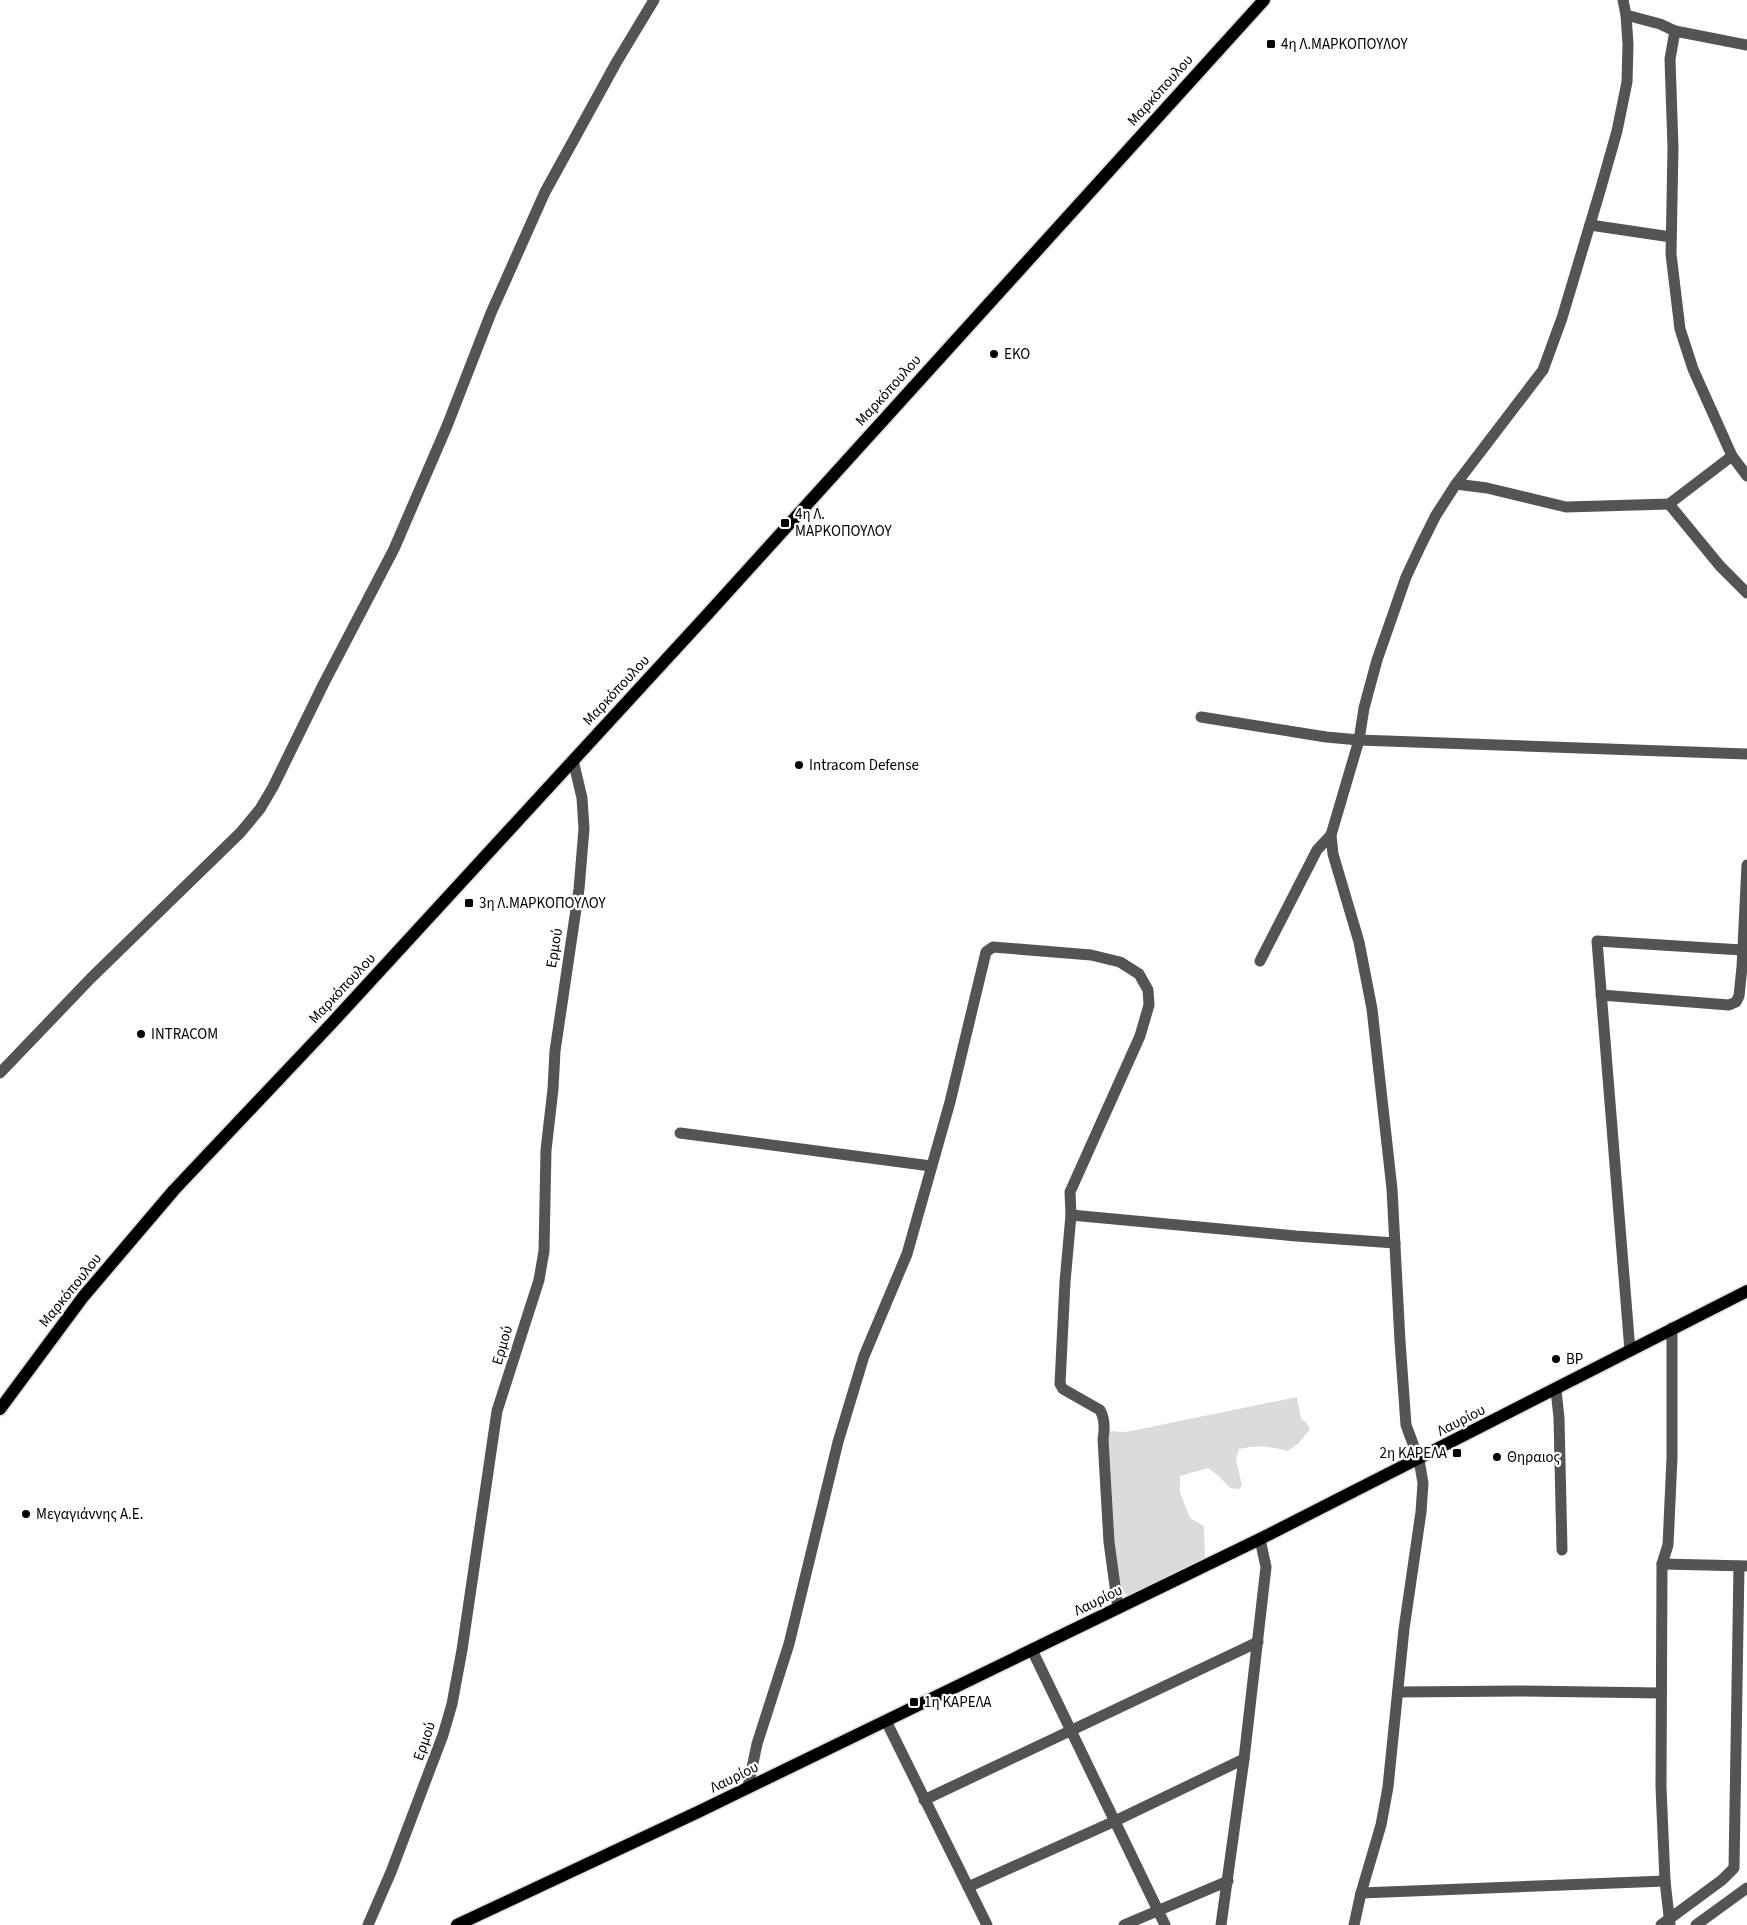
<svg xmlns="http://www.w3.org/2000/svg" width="1747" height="1925" font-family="'Source Sans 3',sans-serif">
	<rect width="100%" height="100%" fill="#fff"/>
	<path fill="#dbdbdb" d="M 1297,1397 L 1301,1419 L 1306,1422 L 1310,1429 L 1299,1443 L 1288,1451 C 1270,1446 1257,1445 1239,1449 L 1236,1459 L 1242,1486 L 1239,1489 L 1230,1488 L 1219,1476 L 1208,1468 L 1180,1476 L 1180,1492 L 1190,1518 L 1204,1526 L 1205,1559 L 1133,1598 L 1123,1592 L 1116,1581 L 1106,1431 L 1126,1432 Z"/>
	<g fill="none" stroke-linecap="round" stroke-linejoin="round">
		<g stroke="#dbdbdb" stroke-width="15">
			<g id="major">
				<polyline points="0,1409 83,1297 174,1190 331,1024 705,617 1264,0"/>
				<polyline points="457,1925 698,1812 1260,1539 1747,1291"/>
			</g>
		</g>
		<g stroke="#545454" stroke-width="11">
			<polyline points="1626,15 1660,24 1675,31 1747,45"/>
			<polyline points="1675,31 1670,59 1673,148 1671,254 1680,329 1693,369 1732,456 1747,476"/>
			<polyline points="1590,225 1671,237"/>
			<polyline points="1456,484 1543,370 1562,318 1600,191 1617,131 1627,82 1628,44 1626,15 1623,0"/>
			<polyline points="1669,504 1720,566 1747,593"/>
			<polyline points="1201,717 1326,737 1359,740 1747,754"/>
			<polyline points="1260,961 1317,850 1331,835"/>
			<polyline points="1601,995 1729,1005 1736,1002 1739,996 1742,967 1747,865"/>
			<polyline points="0,1073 91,978 240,833 260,809 273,787 324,683 394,549 447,426 491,313 545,192 616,63 654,0"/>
			<polyline points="680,1133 931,1166"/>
			<polyline points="1630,1351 1597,941 1742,950"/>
			<polyline points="1556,1390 1559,1418 1562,1550"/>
			<polyline points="1662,1564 1747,1566"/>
			<path d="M 1118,1608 L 1109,1542 L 1103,1439 C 1105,1428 1105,1419 1100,1410 L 1063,1389 L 1060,1384 L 1065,1282 L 1071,1215 L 1296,1236 L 1395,1243"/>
			<polyline points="1032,1650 1165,1925"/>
			<polyline points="1398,1692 1520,1691 1661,1693"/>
			<polyline points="886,1721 987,1925"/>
			<polyline points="748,1787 757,1744 789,1644 838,1442 864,1356 907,1254 950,1102 986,952 993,947 1091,955 1120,962 1139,974 1148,990 1149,1005 1140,1036 1070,1192 1071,1215"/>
			<polyline points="924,1800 1258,1642"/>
			<polyline points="968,1887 1115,1821 1244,1759"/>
			<polyline points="1361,1893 1665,1881"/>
			<polyline points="368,1925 391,1872 443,1735 452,1704 462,1650 497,1411 539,1280 544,1251 546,1150 553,1089 555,1051 579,889 584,829 582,798 573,760"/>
			<polyline points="1124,1925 1228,1881"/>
			<polyline points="1221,1925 1244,1759 1266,1567 1260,1539"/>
			<polyline points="1354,1925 1361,1893 1381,1825 1388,1787 1404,1629 1421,1512 1423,1483 1419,1460 1406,1425 1400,1341 1392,1189 1372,1009 1359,942 1333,854 1331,835 1359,740 1364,708 1377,660 1406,577 1421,545 1436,515 1456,484 1487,488 1566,507 1669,504 1732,456"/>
			<polyline points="1661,1925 1722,1880 1734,1868 1739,1566"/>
			<polyline points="1670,1925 1665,1881 1661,1787 1662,1564 1668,1545 1672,1458 1672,1328"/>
			<polyline points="1696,1925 1747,1888"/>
		</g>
		<use href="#major" stroke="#000" stroke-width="12"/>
	</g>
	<g fill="#000" stroke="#fff" stroke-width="2">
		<rect x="1266" y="39" width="10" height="10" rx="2.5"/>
		<circle cx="994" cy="354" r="5"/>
		<rect x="780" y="518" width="10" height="10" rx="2.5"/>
		<circle cx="799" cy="765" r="5"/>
		<rect x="464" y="898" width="10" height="10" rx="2.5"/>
		<circle cx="141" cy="1034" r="5"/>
		<circle cx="1556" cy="1359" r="5"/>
		<rect x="1452" y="1448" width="10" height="10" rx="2.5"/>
		<circle cx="1497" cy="1457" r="5"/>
		<circle cx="26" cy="1514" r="5"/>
		<rect x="909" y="1697" width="10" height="10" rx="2.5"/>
	</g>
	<g text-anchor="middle" stroke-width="4.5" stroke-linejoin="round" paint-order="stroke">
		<g font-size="15" fill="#000" stroke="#fff" text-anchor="start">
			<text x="1281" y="49">4η Λ.ΜΑΡΚΟΠΟΥΛΟΥ</text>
			<text x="1004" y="359">EKO</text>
			<text x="795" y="519">4η Λ.<tspan x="795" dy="17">ΜΑΡΚΟΠΟΥΛΟΥ</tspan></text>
			<text x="809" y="770">Intracom Defense</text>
			<text x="479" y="908">3η Λ.ΜΑΡΚΟΠΟΥΛΟΥ</text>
			<text x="151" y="1039">INTRACOM</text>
			<text x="1566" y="1364">BP</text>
			<text x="1447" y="1458" text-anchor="end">2η ΚΑΡΕΛΑ</text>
			<text x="1507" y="1462">Θηραιος</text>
			<text x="36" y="1519">Μεγαγιάννης Α.Ε.</text>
			<text x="924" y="1707">1η ΚΑΡΕΛΑ</text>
		</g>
		<g font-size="15" fill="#000" stroke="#fff">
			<text transform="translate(1160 90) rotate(-48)" y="5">Μαρκόπουλου</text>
			<text transform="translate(888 390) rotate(-48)" y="5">Μαρκόπουλου</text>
			<text transform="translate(616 690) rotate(-47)" y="5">Μαρκόπουλου</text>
			<text transform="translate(554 948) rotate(-81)" y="5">Ερμού</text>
			<text transform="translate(342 988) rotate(-47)" y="5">Μαρκόπουλου</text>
			<text transform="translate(70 1290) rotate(-51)" y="5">Μαρκόπουλου</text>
			<text transform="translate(502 1345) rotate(-74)" y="5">Ερμού</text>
			<text transform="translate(1461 1420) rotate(-27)" y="5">Λαυρίου</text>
			<text transform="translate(1098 1600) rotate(-26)" y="5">Λαυρίου</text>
			<text transform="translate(424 1741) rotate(-71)" y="5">Ερμού</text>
			<text transform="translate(734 1777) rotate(-26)" y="5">Λαυρίου</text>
		</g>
	</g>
</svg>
